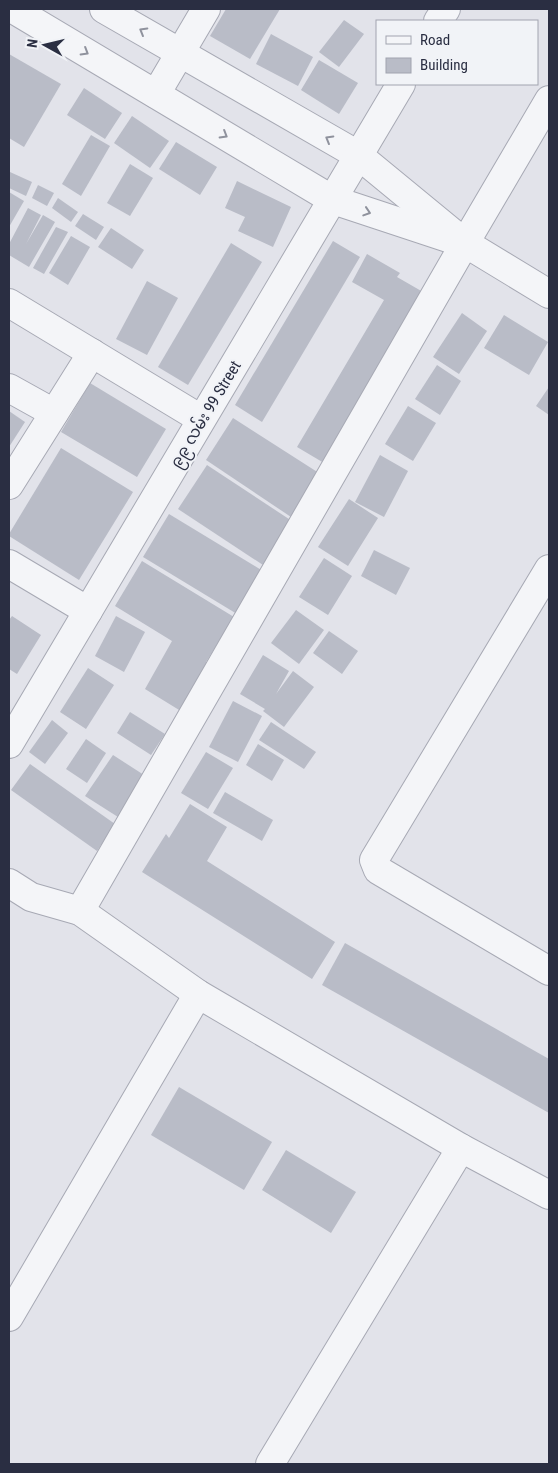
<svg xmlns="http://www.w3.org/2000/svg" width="558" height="1473" font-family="'Roboto Condensed','Noto Sans Myanmar',sans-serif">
	<rect width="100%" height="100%" fill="#e2e3ea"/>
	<g fill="#b9bcc7">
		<polygon points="226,9 280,9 250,59 210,36"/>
		<polygon points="344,20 364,34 339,67 319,52"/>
		<polygon points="271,34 313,57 298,86 256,64"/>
		<polygon points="9,54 61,84 24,147 9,138"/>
		<polygon points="319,60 358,83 339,114 301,90"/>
		<polygon points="84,88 122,113 105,139 67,115"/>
		<polygon points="132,116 169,141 150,168 114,143"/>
		<polygon points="91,135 110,146 81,196 62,184"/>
		<polygon points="176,142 217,167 200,195 159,169"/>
		<polygon points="130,164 153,178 130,216 107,203"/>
		<polygon points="10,172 32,182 26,196 9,188"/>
		<polygon points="237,181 291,207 273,247 238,231 245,217 225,208"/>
		<polygon points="38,185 54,193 47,206 32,198"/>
		<polygon points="9,192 24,201 9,227"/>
		<polygon points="58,198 78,212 71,222 52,208"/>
		<polygon points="28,208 41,215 26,244 43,215 55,222 29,267 9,255 9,244"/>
		<polygon points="83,214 104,227 96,240 75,226"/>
		<polygon points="56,227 68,232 44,274 33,268"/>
		<polygon points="111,228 144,250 132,269 98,247"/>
		<polygon points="71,236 90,247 68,285 49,273"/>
		<polygon points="333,241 360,257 262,422 235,405"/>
		<polygon points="231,243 262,262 188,385 158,367"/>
		<polygon points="367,254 400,273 397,277 423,292 324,463 297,447 384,300 352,282"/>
		<polygon points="147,281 178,298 147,355 116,339"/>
		<polygon points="462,313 487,331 459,374 433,357"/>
		<polygon points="504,315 548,342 529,375 484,348"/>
		<polygon points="437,365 461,381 440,415 415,399"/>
		<polygon points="90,383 166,429 137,477 61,432"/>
		<polygon points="549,387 549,415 536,406"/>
		<polygon points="408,406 436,423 413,461 385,444"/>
		<polygon points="9,411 25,422 9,447"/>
		<polygon points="233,418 322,475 294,519 206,460"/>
		<polygon points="61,448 133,492 79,580 9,536 9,534"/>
		<polygon points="380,455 408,471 384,517 355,502"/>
		<polygon points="207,465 298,525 269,569 178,509"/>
		<polygon points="349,499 378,518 348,566 318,547"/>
		<polygon points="169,514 263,571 237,614 143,557"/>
		<polygon points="374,550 410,568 396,595 361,576"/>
		<polygon points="324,558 352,576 328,615 299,597"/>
		<polygon points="142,561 234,617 206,662 213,665 184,713 145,689 172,641 115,606"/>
		<polygon points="296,610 324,630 299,664 271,643"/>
		<polygon points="12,616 41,635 17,674 9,669 9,620"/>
		<polygon points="116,616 145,632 124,672 95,656"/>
		<polygon points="329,631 358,651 342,674 313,653"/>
		<polygon points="263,655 289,671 276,694 293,671 314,687 284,727 263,711 265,709 240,694"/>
		<polygon points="88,668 114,685 86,729 60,712"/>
		<polygon points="233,701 262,716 238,762 209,747"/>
		<polygon points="130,712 165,734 151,755 117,733"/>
		<polygon points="52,720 68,733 45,764 29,752"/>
		<polygon points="271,722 316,752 304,769 259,740"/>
		<polygon points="86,739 106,753 87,783 66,769"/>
		<polygon points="258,744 284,760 272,781 246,765"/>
		<polygon points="206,752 233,768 208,809 181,793"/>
		<polygon points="113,755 144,775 118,817 85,796"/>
		<polygon points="30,764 115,824 97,851 11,790"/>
		<polygon points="225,792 273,820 262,841 213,813"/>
		<polygon points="190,804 227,827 207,861 335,942 312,979 142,872 166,834 169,838"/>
		<polygon points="345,943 549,1059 549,1113 322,985"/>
		<polygon points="179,1087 272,1142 244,1190 151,1135"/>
		<polygon points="286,1150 356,1192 331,1233 262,1190"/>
	</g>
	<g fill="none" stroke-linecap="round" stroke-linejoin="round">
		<g stroke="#a7a9b4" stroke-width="30">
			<g id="minor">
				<polyline points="13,9 333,200 451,239"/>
				<polyline points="104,9 358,155 465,243 549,294"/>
				<polyline points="438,21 446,9"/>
				<polyline points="156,94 206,9"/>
				<polyline points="9,303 201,419"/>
				<polyline points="9,388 54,413"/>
				<polyline points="9,485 92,353"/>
				<polyline points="9,564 88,611"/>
				<polyline points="549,569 374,860 378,870 549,971"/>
				<polyline points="9,744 401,84"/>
				<polyline points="9,883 31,897 80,911 198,994 461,1148 549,1195"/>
				<polyline points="80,911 465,243 549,100"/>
				<polyline points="9,1317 198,994"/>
				<polyline points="270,1464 461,1148"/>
			</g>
		</g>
		<use href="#minor" stroke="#f4f5f8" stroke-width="28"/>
	</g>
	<defs><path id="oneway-chevron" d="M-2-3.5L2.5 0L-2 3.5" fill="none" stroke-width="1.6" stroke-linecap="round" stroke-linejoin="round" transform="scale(1.25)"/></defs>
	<g stroke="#8f929d">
		<use href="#oneway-chevron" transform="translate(143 31) rotate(-150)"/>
		<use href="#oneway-chevron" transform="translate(85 52) rotate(31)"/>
		<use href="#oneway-chevron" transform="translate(224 135) rotate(31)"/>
		<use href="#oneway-chevron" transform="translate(329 139) rotate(-150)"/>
		<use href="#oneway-chevron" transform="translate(367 212) rotate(18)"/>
	</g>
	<g text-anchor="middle" stroke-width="4" stroke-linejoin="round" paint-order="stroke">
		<g font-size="16" fill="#2a2e42" stroke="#f1f3f7">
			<text transform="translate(205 414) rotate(-59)" y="6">၉၉ လမ်း 99 Street</text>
		</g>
	</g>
	<rect width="558" height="1473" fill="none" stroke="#2a2e42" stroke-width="20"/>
	<rect x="376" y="20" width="162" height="65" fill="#f1f3f7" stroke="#a1a4af"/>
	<rect x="386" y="36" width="25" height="8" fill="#f4f5f8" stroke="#a1a4af"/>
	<text x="420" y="45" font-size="15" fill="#2a2e42">Road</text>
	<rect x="386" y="58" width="25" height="15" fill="#b9bcc7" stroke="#a1a4af"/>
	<text x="420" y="70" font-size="15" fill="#2a2e42">Building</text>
	<g transform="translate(45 45) rotate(278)" stroke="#f1f3f7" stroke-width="4" paint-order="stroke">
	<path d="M0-4L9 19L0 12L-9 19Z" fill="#2a2e42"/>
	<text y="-8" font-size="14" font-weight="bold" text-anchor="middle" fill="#2a2e42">N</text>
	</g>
</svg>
